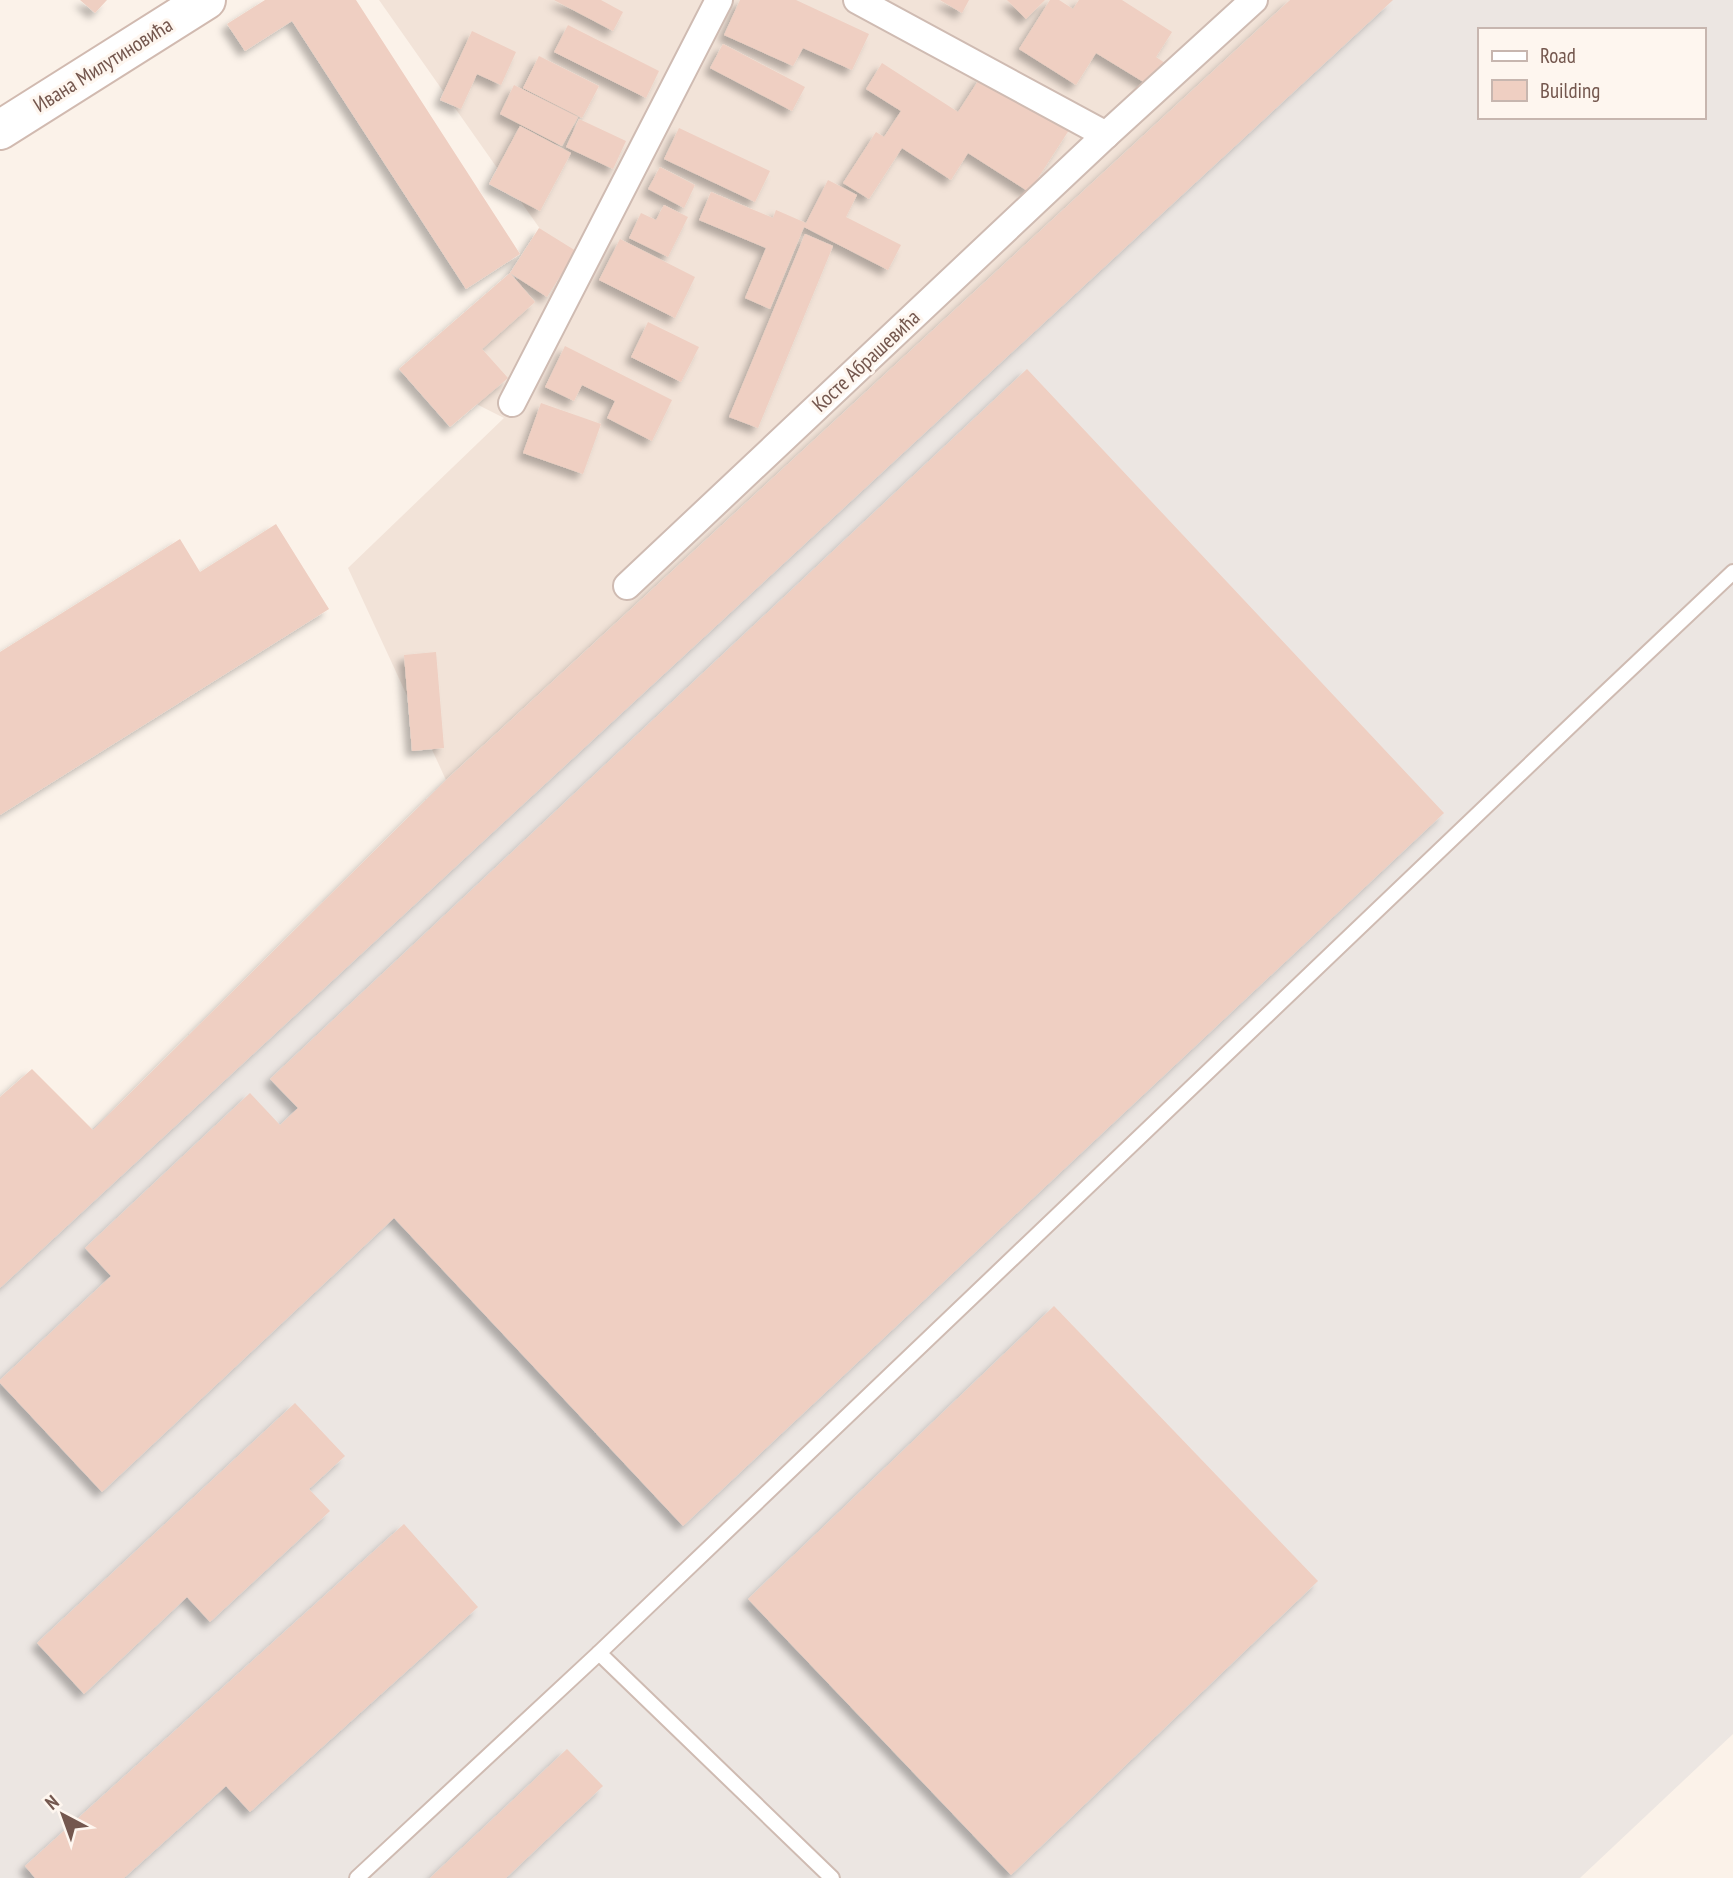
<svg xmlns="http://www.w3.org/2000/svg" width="1733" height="1878" font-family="'PT Sans Narrow',sans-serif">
	<defs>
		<filter id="shadow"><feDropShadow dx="-6" dy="6" stdDeviation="3.5" flood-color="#0004"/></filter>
	</defs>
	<rect width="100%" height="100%" fill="#fbf2e9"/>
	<polygon fill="#f2e3d8" points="379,0 1290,0 446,780 348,568 504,418 419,375 501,290 557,253"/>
	<path fill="#ece6e2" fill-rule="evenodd" d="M 1290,0 L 1733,0 L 1733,1734 L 1580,1878 L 0,1878 L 0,1215 L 139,1086 L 446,780 ZM 1479,30 L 1703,30 L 1703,117 L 1479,117 Z"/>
	<g fill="#efcfc2" filter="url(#shadow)">
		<polygon points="80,0 107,0 95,13"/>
		<polygon points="265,0 356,0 520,254 466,289 292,21 245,51 227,24"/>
		<polygon points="554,0 601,0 623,12 613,31"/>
		<polygon points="740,0 796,0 869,34 852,70 803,48 793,66 724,35"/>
		<polygon points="940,0 969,0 962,13"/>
		<polygon points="1007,0 1045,0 1026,19"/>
		<polygon points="1050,0 1059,0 1073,9 1079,0 1122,0 1172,32 1156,57 1165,63 1150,86 1096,53 1076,85 1019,49"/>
		<polygon points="1290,0 1393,0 0,1288 0,1097 32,1069 93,1130 446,780"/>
		<polygon points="568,25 659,71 646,98 554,52"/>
		<polygon points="472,31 516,52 501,85 477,74 461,109 440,100"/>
		<polygon points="723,44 805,87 792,111 710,68"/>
		<polygon points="539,56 599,86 582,118 523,88"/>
		<polygon points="882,63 958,112 982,75 1069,130 1029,192 968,153 951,180 902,148 869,199 843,183 876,132 884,137 901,111 866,89"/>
		<polygon points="514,85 578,117 562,146 500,114"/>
		<polygon points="579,119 626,141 613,169 566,147"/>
		<polygon points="520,126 571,153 540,211 489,184"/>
		<polygon points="679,128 770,171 755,202 664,159"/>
		<polygon points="660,167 695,185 684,208 648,189"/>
		<polygon points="828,180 857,195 846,217 901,245 888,270 804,227 770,309 745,298 766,248 699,220 711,192 773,218 776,210 806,223"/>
		<polygon points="664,205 688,217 668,257 629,238 641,213 656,220"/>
		<polygon points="539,228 576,251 547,297 510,273 535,302 482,349 508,378 450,427 399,369 510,273"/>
		<polygon points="805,234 833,246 758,428 729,417"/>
		<polygon points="620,239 695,277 675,318 599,280"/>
		<polygon points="648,322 699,347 681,382 631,357"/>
		<polygon points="565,346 672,400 652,441 607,418 615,401 582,385 574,401 545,387"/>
		<polygon points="1027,369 1444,813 683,1526 394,1218 102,1492 0,1383 0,1380 111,1276 85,1248 250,1093 280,1125 298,1108 270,1079"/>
		<polygon points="541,403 601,424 583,474 523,453"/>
		<polygon points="276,524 329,609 0,815 0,652 180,539 200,572"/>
		<polygon points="436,652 444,748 412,751 404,655"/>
		<polygon points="1054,1306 1318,1581 1011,1875 748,1599"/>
		<polygon points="295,1403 345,1456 309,1489 330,1511 210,1622 187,1597 84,1694 37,1643"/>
		<polygon points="404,1524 478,1607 250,1812 226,1786 124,1878 35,1878 25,1866"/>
		<polygon points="567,1749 603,1786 506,1878 430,1878"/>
	</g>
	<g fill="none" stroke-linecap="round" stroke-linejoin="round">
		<g stroke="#cfbbb2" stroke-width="18">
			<g id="lane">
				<polyline points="599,1653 832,1878"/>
				<polyline points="357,1878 599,1653 1589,708 1733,572"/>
			</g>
		</g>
		<g stroke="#cfbbb2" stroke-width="30">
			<g id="street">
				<polyline points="857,0 1106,135"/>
				<polyline points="512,403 719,0"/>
				<polyline points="627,586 1106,135 1254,0"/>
			</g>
		</g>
		<g stroke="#d1bab0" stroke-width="42">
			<polyline id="secondary" points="0,130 206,0"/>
		</g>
		<use href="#lane" stroke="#fff" stroke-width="14"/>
		<use href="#street" stroke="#fff" stroke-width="26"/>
		<use href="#secondary" stroke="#fff" stroke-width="38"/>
	</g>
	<g text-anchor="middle" stroke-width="6" stroke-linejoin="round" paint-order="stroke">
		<g font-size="21" fill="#74574e" stroke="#fef6ef">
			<text transform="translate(103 65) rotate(-32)" y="7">Ивана Милутиновића</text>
			<text transform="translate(866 361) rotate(-43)" y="7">Косте Абрашевића</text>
		</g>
	</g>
	<rect x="1478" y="28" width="228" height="91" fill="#fef6ef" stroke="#c7b6af" stroke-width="2"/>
	<rect x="1492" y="51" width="35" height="10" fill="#ffffff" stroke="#c7b6af" stroke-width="2"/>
	<text x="1540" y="63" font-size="21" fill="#74574e">Road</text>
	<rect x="1492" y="80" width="35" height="21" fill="#efcfc2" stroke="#c7b6af" stroke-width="2"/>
	<text x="1540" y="98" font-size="21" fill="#74574e">Building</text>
	<g transform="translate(63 1815) rotate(319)" stroke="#fef6ef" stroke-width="5" paint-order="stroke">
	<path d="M0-5L12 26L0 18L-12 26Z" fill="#74574e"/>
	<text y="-10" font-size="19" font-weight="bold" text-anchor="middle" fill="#74574e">N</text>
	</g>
</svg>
